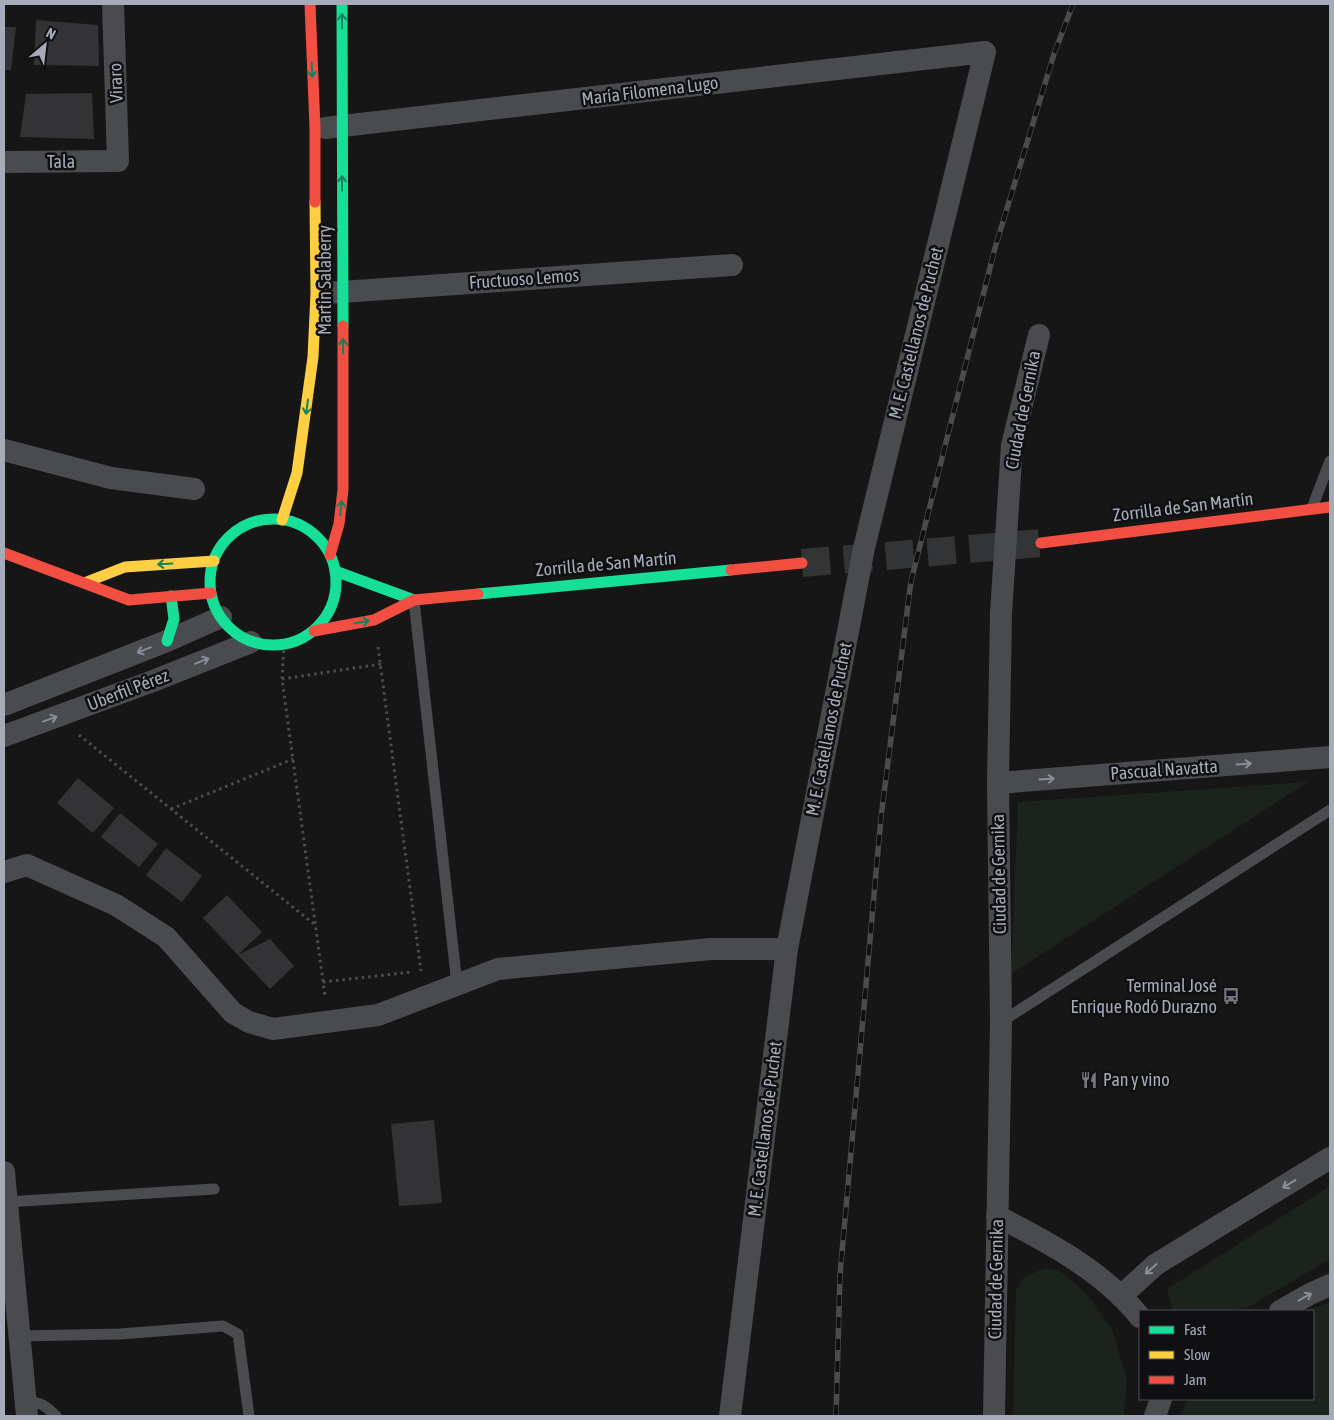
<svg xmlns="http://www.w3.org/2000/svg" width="1334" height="1420" font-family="'Asap Condensed',sans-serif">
	<rect width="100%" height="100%" fill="#161616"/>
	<g fill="#1b231c">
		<polygon points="1308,782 1011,974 1018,802"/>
		<polygon points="1330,1186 1330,1259 1247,1308 1223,1311 1173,1311 1167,1289"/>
		<polygon points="1045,1268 1060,1271 1086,1293 1112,1329 1127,1380 1124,1416 1013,1416 1016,1290 1024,1277"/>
		<polygon points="1330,1302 1330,1416 1180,1416 1188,1399 1313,1399 1313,1311 1305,1311"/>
	</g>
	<g fill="#333335">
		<polygon points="36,20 98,25 99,66 34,65"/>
		<polygon points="4,27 16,27 11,70 4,70"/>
		<polygon points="92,93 94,139 20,137 26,94"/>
		<polygon points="78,778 114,808 93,833 57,803"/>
		<polygon points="120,813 158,844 139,867 101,837"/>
		<polygon points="166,848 202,876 182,902 146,875"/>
		<polygon points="227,895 262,932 238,955 270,939 294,966 270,989 203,918"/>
		<polygon points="434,1120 442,1203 399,1206 391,1124"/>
	</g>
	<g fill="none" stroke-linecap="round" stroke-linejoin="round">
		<polyline stroke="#333436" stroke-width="28" stroke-dasharray="28 14" stroke-linecap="butt" points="802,563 1041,543"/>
		<g stroke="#4b4d50" stroke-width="3" stroke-dasharray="2.5 4" stroke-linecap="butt">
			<polyline points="284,644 282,679 325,996"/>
			<polyline points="378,647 421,971"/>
			<polyline points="282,679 381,664"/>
			<polyline points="79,735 314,924"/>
			<polyline points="171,809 293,759"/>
			<polyline points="323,982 412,972"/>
		</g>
		<g stroke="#494b4f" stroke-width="11">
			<polyline points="1312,508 1330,461"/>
			<polyline points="414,601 457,984"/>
			<polyline points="1001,1022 1330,810"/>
			<polyline points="7,1202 214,1189"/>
			<polyline points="20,1336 120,1334 223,1326 238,1334 249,1416"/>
			<path d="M 25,1402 C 40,1401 46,1406 56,1416"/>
		</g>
		<g stroke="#494b4f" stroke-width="22">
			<polyline points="325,128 985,52 864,548 787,949 730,1416"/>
			<polyline points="4,162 118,161 113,4"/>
			<polyline points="327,293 732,265"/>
			<polyline points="4,450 111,478 194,489"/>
			<polyline points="4,705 167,641 221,617"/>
			<polyline points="4,736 153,681 251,642"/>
			<polyline points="998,783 1330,757"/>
			<polyline points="4,872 27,865 116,905 166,937 233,1013 249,1022 273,1029 378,1015 498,969 711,949 787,949"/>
			<polyline points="4,1172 27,1416"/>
			<path d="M 997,1216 C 1048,1242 1103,1271 1140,1317"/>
			<polyline points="1121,1296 1155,1265 1330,1158"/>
			<polyline points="1280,1311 1310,1294 1330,1285"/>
			<polyline points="994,1416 1001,1022 998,783 1001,613 1012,445 1039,335"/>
			<polyline points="1155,1416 1161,1399"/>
		</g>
		<g stroke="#16e098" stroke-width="11">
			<polyline points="342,4 343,326"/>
			<circle cx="273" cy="582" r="63"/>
			<polyline points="335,571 414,600"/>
			<polyline points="478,594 731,570"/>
			<polyline points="167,641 174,619 171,596"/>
		</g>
		<g stroke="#ffcf43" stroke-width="11">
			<polyline points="282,520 297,473 313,357 316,293 315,202"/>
			<polyline points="84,583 125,567 214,561"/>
		</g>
		<g stroke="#f24e42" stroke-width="11">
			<polyline points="310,4 315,128 315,202"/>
			<polyline points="1041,543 1330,507"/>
			<polyline points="4,553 129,600 211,593"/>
			<polyline points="330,555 339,524 343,490 343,326"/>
			<polyline points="731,570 802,563"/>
			<polyline points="314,631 374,620 414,600 478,594"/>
		</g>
		<g stroke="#494b4e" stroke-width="5.5">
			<polyline id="rail" points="836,1416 840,1275 881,817 911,581 995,248 1054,54 1073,4"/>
		</g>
		<use href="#rail" stroke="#101012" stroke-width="4" stroke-dasharray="11" stroke-linecap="butt"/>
	</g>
	<defs><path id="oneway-shaft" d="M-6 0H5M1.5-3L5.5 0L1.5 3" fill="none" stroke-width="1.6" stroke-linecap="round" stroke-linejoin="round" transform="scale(1.25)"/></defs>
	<g stroke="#13825c">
		<use href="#oneway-shaft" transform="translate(342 21) rotate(-90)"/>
		<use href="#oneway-shaft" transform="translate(312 70) rotate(88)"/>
		<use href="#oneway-shaft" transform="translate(342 183) rotate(-90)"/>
		<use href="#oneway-shaft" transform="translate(343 346) rotate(-90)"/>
		<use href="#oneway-shaft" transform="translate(307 407) rotate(98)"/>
		<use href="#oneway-shaft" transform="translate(341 508) rotate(-83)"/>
		<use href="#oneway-shaft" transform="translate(165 564) rotate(177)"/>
		<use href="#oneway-shaft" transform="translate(362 622) rotate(-10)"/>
	</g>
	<g stroke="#898e98">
		<use href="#oneway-shaft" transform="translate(144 650) rotate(158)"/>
		<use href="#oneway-shaft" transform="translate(202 661) rotate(-22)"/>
		<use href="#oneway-shaft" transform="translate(50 719) rotate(-20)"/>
		<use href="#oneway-shaft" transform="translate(1244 764) rotate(-4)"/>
		<use href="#oneway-shaft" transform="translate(1047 779) rotate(-4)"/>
		<use href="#oneway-shaft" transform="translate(1289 1184) rotate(149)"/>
		<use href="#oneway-shaft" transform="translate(1151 1269) rotate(139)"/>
		<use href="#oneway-shaft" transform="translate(1305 1297) rotate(-29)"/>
	</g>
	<defs>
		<g id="bus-bare" transform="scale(1.35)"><path d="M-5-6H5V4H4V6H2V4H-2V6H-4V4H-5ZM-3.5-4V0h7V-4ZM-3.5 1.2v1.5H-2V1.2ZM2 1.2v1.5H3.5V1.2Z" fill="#73777f" stroke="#101012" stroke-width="2.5" paint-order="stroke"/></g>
		<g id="restaurant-bare" transform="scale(1.35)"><path d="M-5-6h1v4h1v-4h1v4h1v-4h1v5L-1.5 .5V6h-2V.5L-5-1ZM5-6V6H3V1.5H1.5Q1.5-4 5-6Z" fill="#73777f" stroke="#101012" stroke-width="2.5" paint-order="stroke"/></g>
	</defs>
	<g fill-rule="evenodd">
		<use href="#bus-bare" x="1231" y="996"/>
		<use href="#restaurant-bare" x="1089" y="1080"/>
	</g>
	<g text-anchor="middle" stroke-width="5" stroke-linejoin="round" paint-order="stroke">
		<g font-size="18" fill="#a5abb8" stroke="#101012">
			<text transform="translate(116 83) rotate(-92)" y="6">Viraro</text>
			<text transform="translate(650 91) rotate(-7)" y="6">María Filomena Lugo</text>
			<text x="61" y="168">Tala</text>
			<text transform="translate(524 279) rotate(-4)" y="6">Fructuoso Lemos</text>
			<text transform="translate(325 280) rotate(-90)" y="6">Martín Salaberry</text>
			<text transform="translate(916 333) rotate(-76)" y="6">M. E. Castellanos de Puchet</text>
			<text transform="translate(1023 410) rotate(-79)" y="6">Ciudad de Gernika</text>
			<text transform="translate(1183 507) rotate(-7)" y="6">Zorrilla de San Martín</text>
			<text transform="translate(606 564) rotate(-5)" y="6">Zorrilla de San Martín</text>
			<text transform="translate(128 690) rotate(-21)" y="6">Uberfil Pérez</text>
			<text transform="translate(829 729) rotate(-79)" y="6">M. E. Castellanos de Puchet</text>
			<text transform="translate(1164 770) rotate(-4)" y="6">Pascual Navatta</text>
			<text transform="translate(999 874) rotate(-91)" y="6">Ciudad de Gernika</text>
			<text transform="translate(765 1129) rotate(-83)" y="6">M. E. Castellanos de Puchet</text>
			<text transform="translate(996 1279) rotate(-89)" y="6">Ciudad de Gernika</text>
		</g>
		<g font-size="18" fill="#a5abb8" stroke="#101012" text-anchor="end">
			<text x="1217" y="992">Terminal José<tspan x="1217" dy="21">Enrique Rodó Durazno</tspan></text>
			<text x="1103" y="1086" text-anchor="start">Pan y vino</text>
		</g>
	</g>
	<rect width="1334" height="1420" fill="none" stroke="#a5abb8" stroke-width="10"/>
	<rect x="1139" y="1310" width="175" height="90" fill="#101012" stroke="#4c4e54"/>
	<rect x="1149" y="1326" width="25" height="8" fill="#16e098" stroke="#4c4e54"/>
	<text x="1184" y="1335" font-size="15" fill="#a5abb8">Fast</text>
	<rect x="1149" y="1351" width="25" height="8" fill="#ffcf43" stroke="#4c4e54"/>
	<text x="1184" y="1360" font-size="15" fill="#a5abb8">Slow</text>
	<rect x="1149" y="1376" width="25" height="8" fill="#f24e42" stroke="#4c4e54"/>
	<text x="1184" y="1385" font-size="15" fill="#a5abb8">Jam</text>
	<g transform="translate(45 45) rotate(28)" stroke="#101012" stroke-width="4" paint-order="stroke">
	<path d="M0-4L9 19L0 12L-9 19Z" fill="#a5abb8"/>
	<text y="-8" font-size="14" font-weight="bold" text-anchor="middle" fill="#a5abb8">N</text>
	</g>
</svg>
